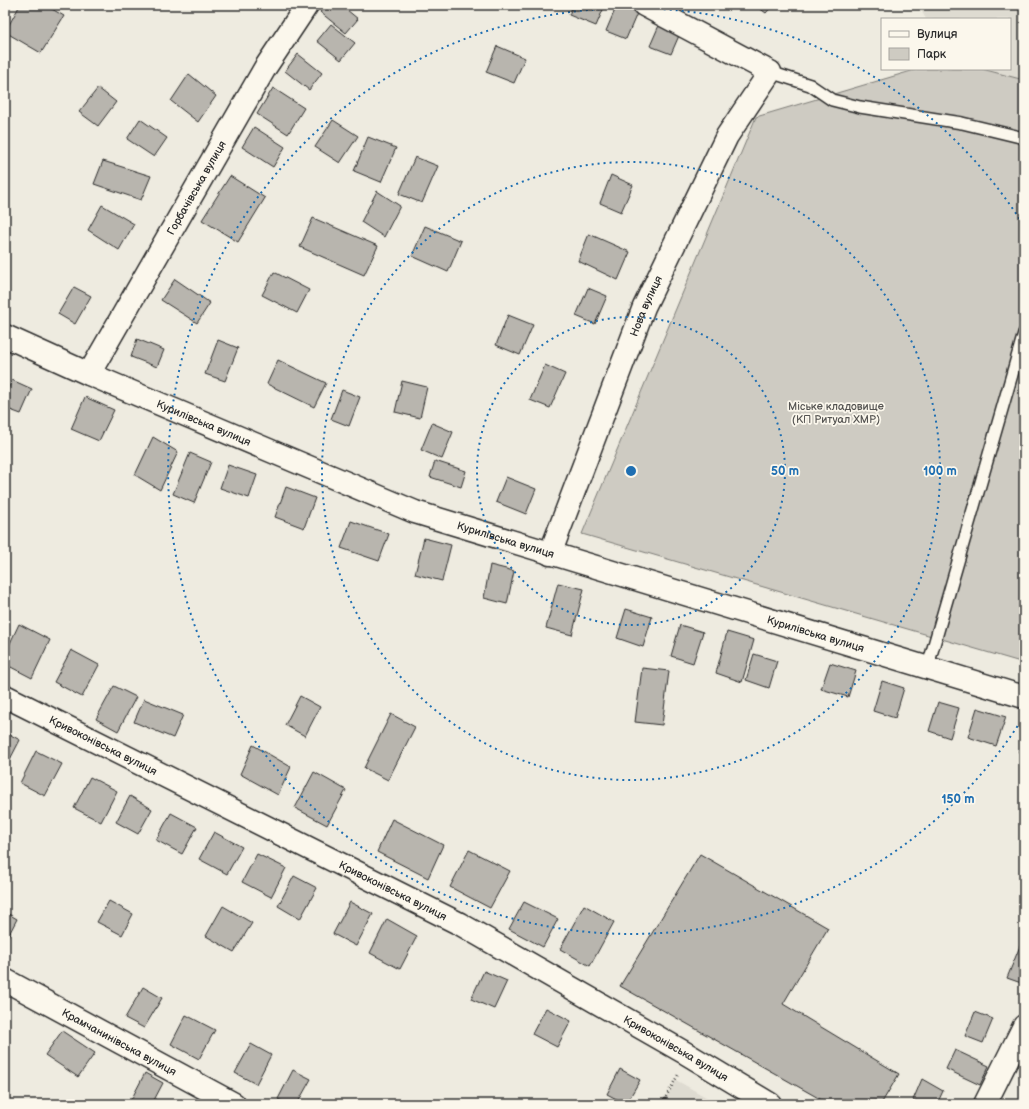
<svg xmlns="http://www.w3.org/2000/svg" width="1029" height="1109" font-family="'Balsamiq Sans',sans-serif">
	<rect width="100%" height="100%" fill="#eeebe0"/>
	<filter id="ink" filterUnits="userSpaceOnUse"><feTurbulence type="fractalNoise" baseFrequency=".025" numOctaves="2"/><feDisplacementMap in="SourceGraphic" scale="8" xChannelSelector="R" yChannelSelector="G"/><feConvolveMatrix kernelMatrix="1 2 1 2 8 2 1 2 1" color-interpolation-filters="sRGB"/></filter>
	<g filter="url(#ink)">
		<g fill="#dedbd1">
			<polygon points="918,5 1024,5 1024,80 982,69 1010,69 1010,19 926,19"/>
			<polygon points="676,1080 718,1104 662,1104"/>
		</g>
		<polygon fill="#cecbc2" stroke="#7c7b76" points="918,69 982,69 1024,80 1024,663 582,534 756,117"/>
		<g fill="#b8b5ae" stroke="#2b2b2b">
			<polygon points="20,5 45,5 64,16 41,53 5,32"/>
			<polygon points="326,5 341,5 358,19 346,33 320,12"/>
			<polygon points="573,5 605,5 596,26 569,15"/>
			<polygon points="617,5 623,5 638,11 626,39 606,31"/>
			<polygon points="755,5 773,5 766,13"/>
			<polygon points="660,23 681,31 671,54 650,46"/>
			<polygon points="331,24 355,43 341,60 317,41"/>
			<polygon points="497,46 525,58 514,83 486,72"/>
			<polygon points="298,54 322,73 309,90 285,71"/>
			<polygon points="189,74 216,96 198,122 171,101"/>
			<polygon points="98,88 116,102 98,126 79,112"/>
			<polygon points="273,88 304,108 288,134 257,114"/>
			<polygon points="140,119 167,138 154,157 127,139"/>
			<polygon points="333,120 358,136 340,163 315,147"/>
			<polygon points="254,127 285,147 273,167 242,147"/>
			<polygon points="368,137 396,148 381,182 354,171"/>
			<polygon points="415,157 438,166 422,203 399,194"/>
			<polygon points="103,161 151,176 141,200 94,184"/>
			<polygon points="611,175 633,185 621,212 600,203"/>
			<polygon points="230,176 265,198 238,242 202,220"/>
			<polygon points="377,191 400,206 384,237 361,222"/>
			<polygon points="102,205 134,224 119,250 88,230"/>
			<polygon points="313,218 378,246 364,275 300,247"/>
			<polygon points="425,226 461,241 448,272 412,256"/>
			<polygon points="589,234 630,252 618,280 578,261"/>
			<polygon points="274,272 309,290 297,313 262,295"/>
			<polygon points="175,279 210,303 197,323 161,300"/>
			<polygon points="74,287 91,296 75,324 58,314"/>
			<polygon points="588,288 607,296 595,324 576,316"/>
			<polygon points="508,315 533,325 520,355 496,345"/>
			<polygon points="137,339 164,350 157,367 131,357"/>
			<polygon points="218,340 238,348 225,381 205,374"/>
			<polygon points="278,360 326,383 314,407 267,384"/>
			<polygon points="545,365 565,374 550,408 530,400"/>
			<polygon points="12,380 32,389 21,414 5,408 5,396"/>
			<polygon points="402,381 427,387 420,418 395,412"/>
			<polygon points="342,390 360,397 349,426 331,419"/>
			<polygon points="85,397 114,410 99,441 71,429"/>
			<polygon points="432,423 453,432 442,459 421,450"/>
			<polygon points="153,437 178,452 160,490 135,475"/>
			<polygon points="190,453 211,462 194,503 173,494"/>
			<polygon points="435,461 466,471 461,487 430,477"/>
			<polygon points="228,465 257,475 249,498 220,488"/>
			<polygon points="506,477 536,489 526,514 496,502"/>
			<polygon points="286,487 315,498 304,528 275,517"/>
			<polygon points="351,521 389,534 379,561 341,548"/>
			<polygon points="424,538 451,545 442,581 415,574"/>
			<polygon points="490,565 514,571 507,604 484,598"/>
			<polygon points="558,583 584,589 572,635 546,628"/>
			<polygon points="626,609 652,617 643,647 617,638"/>
			<polygon points="19,624 50,640 32,678 5,664 5,654"/>
			<polygon points="680,625 703,632 693,663 671,656"/>
			<polygon points="727,632 754,640 742,682 716,673"/>
			<polygon points="71,650 99,665 82,697 54,682"/>
			<polygon points="754,654 777,661 769,688 746,680"/>
			<polygon points="830,663 856,671 848,697 821,689"/>
			<polygon points="642,668 669,671 662,725 635,722"/>
			<polygon points="882,681 904,688 895,718 873,711"/>
			<polygon points="114,686 136,697 118,731 96,719"/>
			<polygon points="300,696 320,707 305,736 285,725"/>
			<polygon points="144,699 183,715 173,738 134,722"/>
			<polygon points="938,702 959,708 950,738 929,731"/>
			<polygon points="977,708 1006,717 996,746 968,737"/>
			<polygon points="391,714 415,727 388,780 364,768"/>
			<polygon points="5,732 20,740 5,769"/>
			<polygon points="1024,738 1024,755 1019,753"/>
			<polygon points="253,745 291,767 278,795 240,774"/>
			<polygon points="36,751 62,764 45,796 20,783"/>
			<polygon points="314,772 346,790 327,825 295,808"/>
			<polygon points="90,777 117,791 101,822 74,808"/>
			<polygon points="130,796 152,809 138,834 116,822"/>
			<polygon points="171,813 197,827 182,854 156,840"/>
			<polygon points="392,819 443,845 428,878 377,852"/>
			<polygon points="214,832 242,847 227,874 199,859"/>
			<polygon points="469,850 510,871 490,908 450,887"/>
			<polygon points="257,854 286,868 271,897 242,882"/>
			<polygon points="700,854 828,928 783,1004 899,1074 881,1104 829,1104 620,986"/>
			<polygon points="294,876 317,888 300,919 278,906"/>
			<polygon points="109,901 133,914 122,935 97,922"/>
			<polygon points="350,902 373,914 356,946 333,934"/>
			<polygon points="524,902 558,919 543,947 509,929"/>
			<polygon points="584,905 614,922 590,966 560,949"/>
			<polygon points="223,906 252,923 234,952 206,936"/>
			<polygon points="5,912 17,919 5,942"/>
			<polygon points="387,919 417,936 400,969 370,953"/>
			<polygon points="1020,946 1024,947 1024,984 1007,978"/>
			<polygon points="484,971 507,981 494,1009 471,999"/>
			<polygon points="143,987 162,998 144,1028 125,1018"/>
			<polygon points="546,1008 571,1021 557,1047 532,1034"/>
			<polygon points="975,1012 993,1019 983,1043 965,1036"/>
			<polygon points="186,1015 215,1030 199,1059 171,1044"/>
			<polygon points="62,1031 95,1053 78,1077 45,1055"/>
			<polygon points="251,1044 271,1055 256,1084 235,1073"/>
			<polygon points="955,1050 989,1066 980,1085 946,1069"/>
			<polygon points="620,1069 640,1080 626,1104 607,1094"/>
			<polygon points="293,1070 311,1079 297,1104 287,1104 278,1099"/>
			<polygon points="145,1073 163,1083 152,1104 139,1104 131,1100"/>
			<polygon points="922,1079 943,1091 937,1104 920,1104 913,1100"/>
			<polygon points="665,1098 675,1104 661,1104"/>
		</g>
		<g fill="none" stroke-linecap="round" stroke-linejoin="round">
			<g stroke="#2b2b2b" stroke-width="14">
				<g id="lane">
					<polyline points="770,72 810,85 832,100 860,107 962,123 1024,138"/>
					<polyline points="927,669 1024,333"/>
				</g>
			</g>
			<g stroke="#2b2b2b" stroke-width="25">
				<g id="street">
					<path id="s1" d="M 89,374 L 265,68 L 307,5"/>
					<path id="s2" d="M 550,554 L 644,307 L 727,136 L 770,72 L 644,5"/>
					<path id="s3" d="M 5,696 L 460,924 L 687,1054 L 770,1104"/>
					<path id="s4" d="M 5,980 L 234,1104"/>
					<polyline points="985,1104 1024,1026"/>
				</g>
			</g>
			<g stroke="#2b2b2b" stroke-width="25">
				<g id="secondary">
					<path id="s5" d="M 5,336 L 89,374 L 415,512 L 1024,697"/>
				</g>
			</g>
			<polyline stroke="#2b2b2b" stroke-width="2.5" stroke-dasharray="1 3" stroke-linecap="butt" points="662,1104 679,1073"/>
			<use href="#lane" stroke="#fbf7ec" stroke-width="11"/>
			<use href="#street" stroke="#fbf7ec" stroke-width="22"/>
			<use href="#secondary" stroke="#fbf7ec" stroke-width="22"/>
		</g>
	</g>
	<g fill="none" stroke="#1f6fb2" stroke-width="2" stroke-dasharray="2 4">
		<circle cx="631" cy="471" r="154"/>
		<circle cx="631" cy="471" r="309"/>
		<path d="M1024 716A463 463 0 1 1 1024 226"/>
	</g>
	<g text-anchor="middle" stroke-width="3.5" stroke-linejoin="round" paint-order="stroke">
		<g font-size="11" fill="#2b2b2b" stroke="#fbf7ec">
			<text dy="4" stroke="none"><textPath href="#s1" startOffset="215">Горбачівська вулиця</textPath></text>
			<text dy="4" stroke="none"><textPath href="#s2" startOffset="266">Нова вулиця</textPath></text>
			<text dy="4" stroke="none"><textPath href="#s5" startOffset="217">Курилівська вулиця</textPath></text>
			<text dy="4" stroke="none"><textPath href="#s5" startOffset="541">Курилівська вулиця</textPath></text>
			<text dy="4" stroke="none"><textPath href="#s5" startOffset="865">Курилівська вулиця</textPath></text>
			<text dy="4" stroke="none"><textPath href="#s3" startOffset="110">Кривоконівська вулиця</textPath></text>
			<text dy="4" stroke="none"><textPath href="#s3" startOffset="434">Кривоконівська вулиця</textPath></text>
			<text dy="4" stroke="none"><textPath href="#s4" startOffset="130">Крамчанинівська вулиця</textPath></text>
			<text dy="4" stroke="none"><textPath href="#s3" startOffset="758">Кривоконівська вулиця</textPath></text>
		</g>
		<g font-size="11" fill="#545351" stroke="#fbf7ec">
			<text x="836" y="410">Міське кладовище<tspan x="836" dy="13">(КП Ритуал ХМР)</tspan></text>
		</g>
	</g>
	<circle cx="631" cy="471" r="6" fill="#1f6fb2" stroke="#fbf7ec" stroke-width="2"/>
	<g font-size="12" text-anchor="middle" font-weight="bold" fill="#1f6fb2" stroke="#fbf7ec" stroke-width="3.5" stroke-linejoin="round" paint-order="stroke">
		<text x="785" y="475">50 m</text>
		<text x="940" y="475">100 m</text>
		<text x="958" y="803">150 m</text>
	</g>
	<rect width="1029" height="1109" fill="none" stroke="#fbf7ec" stroke-width="20"/>
	<rect x="10" y="10" width="1009" height="1089" fill="none" stroke="#2b2b2b" stroke-width="1.5" filter="url(#ink)"/>
	<rect x="881" y="18" width="130" height="52" fill="#fbf7ec" stroke="#a8a59f"/>
	<rect x="889" y="31" width="20" height="6" fill="#fbf7ec" stroke="#a8a59f"/>
	<text x="917" y="38" font-size="12" fill="#2b2b2b">Вулиця</text>
	<rect x="889" y="48" width="20" height="12" fill="#cecbc2" stroke="#a8a59f"/>
	<text x="917" y="58" font-size="12" fill="#2b2b2b">Парк</text>
</svg>
